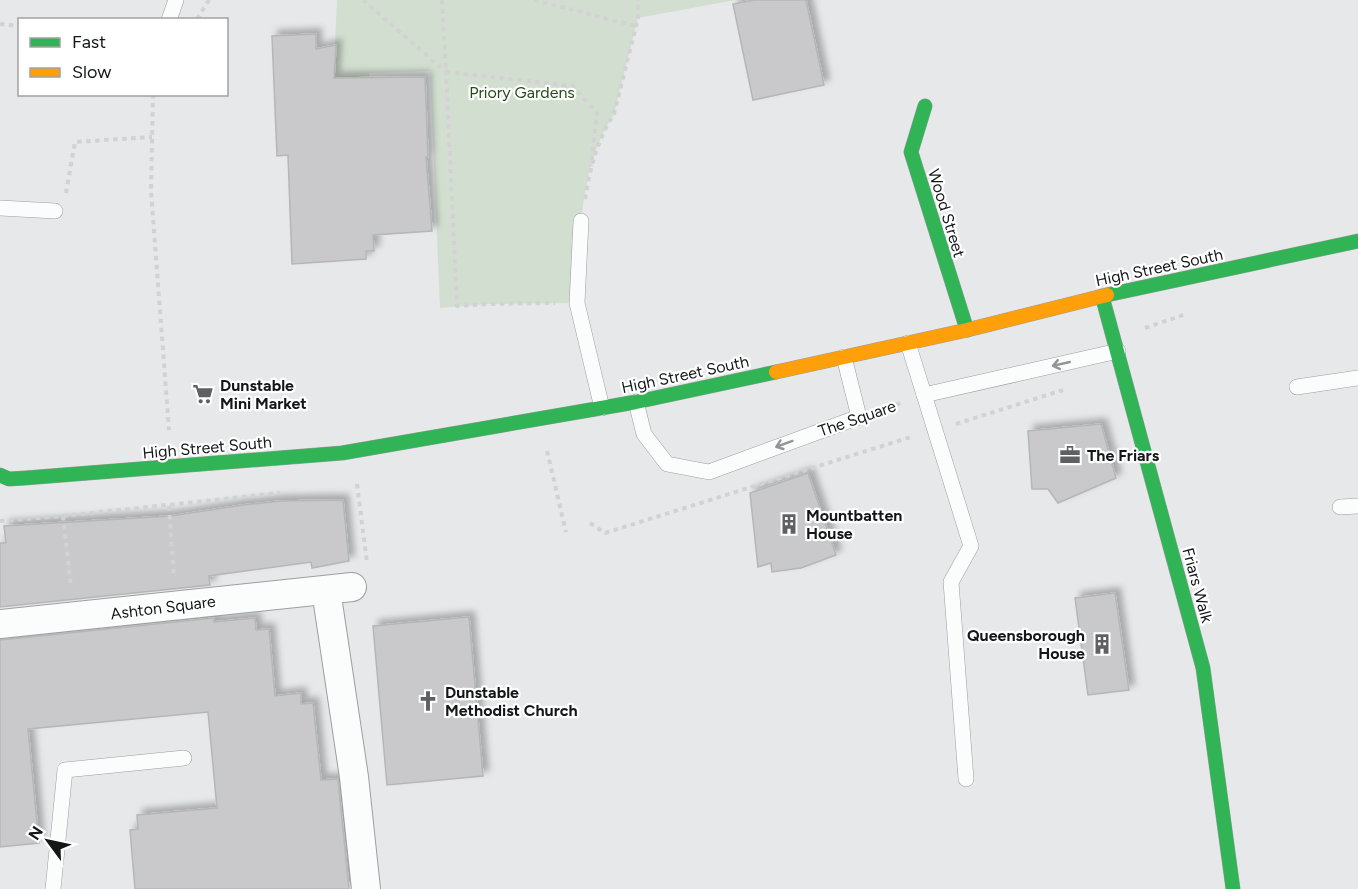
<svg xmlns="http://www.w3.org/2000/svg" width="1358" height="889" font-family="Figtree,sans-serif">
	<defs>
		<filter id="shadow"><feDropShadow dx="5.5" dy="-5.5" stdDeviation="3" flood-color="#0004"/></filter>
	</defs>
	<rect width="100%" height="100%" fill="#e6e8ea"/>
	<path fill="#d2dfd0" d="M 337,0 L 735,0 L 638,18 L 614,114 C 578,169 580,239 577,303 L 488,304 L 440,308 L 430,71 L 369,73 L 369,91 L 333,92 Z"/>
	<g fill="#c9c9cb" stroke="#b6b6b7" stroke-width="1.5" filter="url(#shadow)">
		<polygon points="754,0 806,0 824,85 753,100 733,4"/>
		<polygon points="316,34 316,49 336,45 334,78 425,77 428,157 426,157 432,231 373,235 374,251 366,251 366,259 292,264 288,155 277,156 272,36"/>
		<polygon points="1101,424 1116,478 1058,503 1048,489 1032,489 1028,431"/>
		<polygon points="808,473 836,555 801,568 772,572 771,563 758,567 750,493"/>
		<polygon points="343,500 349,561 312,568 311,562 209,576 210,585 0,607 0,543 6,543 4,526 171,516 243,505 281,501"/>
		<polygon points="1115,593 1129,690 1088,695 1075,598"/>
		<polygon points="469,617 483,776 387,785 373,626"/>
		<polygon points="214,618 214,622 255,618 256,630 269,629 275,696 301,693 301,704 313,703 321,780 338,779 349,889 135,889 130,830 138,829 137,815 217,808 208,712 28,729 39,843 0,847 0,640"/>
	</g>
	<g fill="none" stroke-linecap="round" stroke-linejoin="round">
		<g stroke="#9d9ea0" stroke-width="16">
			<g id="lane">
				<polyline points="169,20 176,0"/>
				<polyline points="0,208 55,211"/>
				<polyline points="581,221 577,303 602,408"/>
				<polyline points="908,343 971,546 951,582 966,779"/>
				<polyline points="1297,387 1358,378"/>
				<polyline points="924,395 1118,351"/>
				<polyline points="636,402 644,434 667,464 709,472 859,417 844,357"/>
				<polyline points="1340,507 1358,506"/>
				<polyline points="53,889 65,770 184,758"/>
			</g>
		</g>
		<g stroke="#9d9ea0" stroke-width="30">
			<g id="street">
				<polyline points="326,590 354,777 366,889"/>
				<polyline points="0,624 352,587"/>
			</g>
		</g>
		<g stroke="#9d9ea0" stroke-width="15">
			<g id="fast">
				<polyline points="925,106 911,152 967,330"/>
				<polyline points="1107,295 1358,241"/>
				<polyline points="1102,296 1203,668 1233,889"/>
				<polyline points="0,475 9,479 25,478 342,453 636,402 776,372"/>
			</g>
		</g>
		<g stroke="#9d9ea0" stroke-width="15">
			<polyline id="slow" points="776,372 967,330 1107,295"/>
		</g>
		<g stroke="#d2d2d2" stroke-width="4" stroke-dasharray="4.5 4.5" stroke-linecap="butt">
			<polyline points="363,0 446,72 457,306 488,304 555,303"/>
			<polyline points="442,0 446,72 573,86 597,113 591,166"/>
			<polyline points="534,0 636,26"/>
			<polyline points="197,19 209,0"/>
			<polyline points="0,24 20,26"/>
			<polyline points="153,94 151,191 169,430"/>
			<polyline points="66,193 75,142 152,137"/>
			<path d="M 585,199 C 590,169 597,140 614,114 L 638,18 L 638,0"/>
			<polyline points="1145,328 1186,314"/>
			<polyline points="879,410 904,402"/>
			<polyline points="956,424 1063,390"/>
			<polyline points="547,451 566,532"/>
			<polyline points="357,484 367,563"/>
			<polyline points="169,506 174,577"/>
			<polyline points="63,516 71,587"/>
			<polyline points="0,521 63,516 280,493"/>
			<polyline points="590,523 605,533 914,436"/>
		</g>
		<use href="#lane" stroke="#fbfcfc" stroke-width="15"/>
		<use href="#street" stroke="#fbfcfc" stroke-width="28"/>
		<use href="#fast" stroke="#30b455" stroke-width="14"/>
		<use href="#slow" stroke="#ff9f0a" stroke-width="14"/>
	</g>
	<defs><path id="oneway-shaft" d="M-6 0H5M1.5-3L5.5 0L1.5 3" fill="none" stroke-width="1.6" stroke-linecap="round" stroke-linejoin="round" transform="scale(1.5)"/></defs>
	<g stroke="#949495">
		<use href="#oneway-shaft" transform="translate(1061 364) rotate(167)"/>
		<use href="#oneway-shaft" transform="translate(784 444) rotate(160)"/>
	</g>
	<defs>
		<g id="supermarket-bare" transform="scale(1.62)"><path d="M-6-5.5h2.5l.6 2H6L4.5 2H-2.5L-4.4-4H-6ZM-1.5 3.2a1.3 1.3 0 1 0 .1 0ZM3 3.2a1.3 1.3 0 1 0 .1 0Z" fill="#5e6061" stroke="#fff" stroke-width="2.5" paint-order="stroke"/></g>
		<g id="office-bare" transform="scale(1.62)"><path d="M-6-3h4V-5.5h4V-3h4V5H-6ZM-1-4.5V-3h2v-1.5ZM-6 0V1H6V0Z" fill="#5e6061" stroke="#fff" stroke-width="2.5" paint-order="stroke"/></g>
		<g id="building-bare" transform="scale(1.62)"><path d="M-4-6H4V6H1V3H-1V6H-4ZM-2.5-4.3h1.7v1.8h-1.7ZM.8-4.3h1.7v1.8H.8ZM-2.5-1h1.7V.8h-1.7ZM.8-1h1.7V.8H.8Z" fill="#5e6061" stroke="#fff" stroke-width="2.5" paint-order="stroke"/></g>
		<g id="church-bare" transform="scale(1.62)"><path d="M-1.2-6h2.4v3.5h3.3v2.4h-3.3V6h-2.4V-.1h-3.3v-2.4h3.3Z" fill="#5e6061" stroke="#fff" stroke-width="2.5" paint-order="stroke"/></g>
	</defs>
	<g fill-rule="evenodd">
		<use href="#supermarket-bare" x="203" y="394"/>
		<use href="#office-bare" x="1070" y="455"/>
		<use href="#building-bare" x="789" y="524"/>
		<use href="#building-bare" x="1102" y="644"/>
		<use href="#church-bare" x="428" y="701"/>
	</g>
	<g text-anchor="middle" stroke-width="4.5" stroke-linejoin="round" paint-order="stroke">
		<g font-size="16" fill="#264a17" stroke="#fff">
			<text x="522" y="98">Priory Gardens</text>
		</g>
		<g font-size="16" fill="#151617" stroke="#fff">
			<text transform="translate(947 213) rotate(73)" y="6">Wood Street</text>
			<text transform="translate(1159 267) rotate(-12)" y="6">High Street South</text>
			<text transform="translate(685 374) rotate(-12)" y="6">High Street South</text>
			<text transform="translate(857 418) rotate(-19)" y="6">The Square</text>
			<text transform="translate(207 447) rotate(-5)" y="6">High Street South</text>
			<text transform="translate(1198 585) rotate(75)" y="6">Friars Walk</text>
			<text transform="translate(163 607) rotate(-7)" y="6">Ashton Square</text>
		</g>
		<g font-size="16" font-weight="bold" fill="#151617" stroke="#fff" text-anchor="start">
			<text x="220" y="391">Dunstable<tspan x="220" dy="18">Mini Market</tspan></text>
			<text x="1087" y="461">The Friars</text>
			<text x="806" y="521">Mountbatten<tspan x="806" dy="18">House</tspan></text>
			<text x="1085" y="641" text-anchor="end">Queensborough<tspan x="1085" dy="18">House</tspan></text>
			<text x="445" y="698">Dunstable<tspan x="445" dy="18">Methodist Church</tspan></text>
		</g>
	</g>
	<rect x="18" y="18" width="210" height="78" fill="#ffffff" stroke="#a1a2a2" stroke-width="1.5"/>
	<rect x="30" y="38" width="30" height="9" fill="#30b455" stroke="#a1a2a2" stroke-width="1.5"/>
	<text x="72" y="48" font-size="18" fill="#151617">Fast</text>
	<rect x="30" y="68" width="30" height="9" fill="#ff9f0a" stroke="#a1a2a2" stroke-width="1.5"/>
	<text x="72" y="78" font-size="18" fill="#151617">Slow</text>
	<g transform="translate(48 841) rotate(303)" stroke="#ffffff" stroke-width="4.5" paint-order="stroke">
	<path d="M0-4.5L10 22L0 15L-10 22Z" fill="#151617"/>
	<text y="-9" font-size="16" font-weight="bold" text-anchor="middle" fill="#151617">N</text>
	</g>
</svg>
